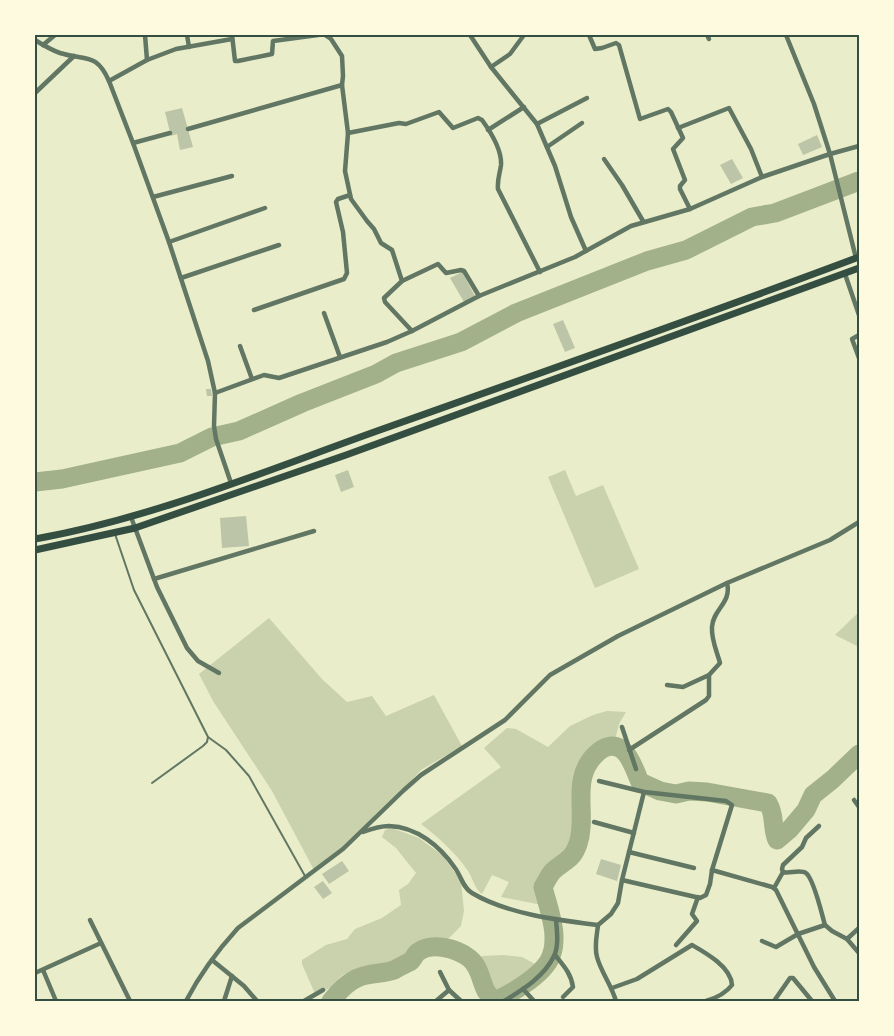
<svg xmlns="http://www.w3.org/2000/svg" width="894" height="1036" font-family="Roboto,sans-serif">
	<rect width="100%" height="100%" fill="#e9edc9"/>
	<g fill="#cad2ad">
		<polygon points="565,470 576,496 603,485 639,569 595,588 548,477"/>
		<polygon points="859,612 859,647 835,635"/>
		<polygon points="269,618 322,679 347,702 372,696 386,716 434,695 462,746 421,770 381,812 345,846 314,870 272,791 213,701 199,674"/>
		<path d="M 607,711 L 626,712 L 619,724 L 615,740 L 604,740 L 589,748 L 581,758 L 575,780 L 576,823 L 570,846 L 539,874 L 535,884 L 542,905 L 501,897 L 509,882 L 492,875 L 482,894 C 475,889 473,879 468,871 C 455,852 439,838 421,824 L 501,767 L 484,748 L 507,728 L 516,729 L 548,747 L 570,726 L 593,715 Z"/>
		<polygon points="392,828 419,838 442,855 461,881 464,911 461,926 448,939 432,939 411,947 404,959 399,962 385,963 349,972 341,976 331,987 316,996 302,964 302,960 326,945 347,939 355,929 382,918 401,905 399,890 408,884 416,873 396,848 382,837 385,830"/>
		<path d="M 503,955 L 522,957 L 537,965 C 531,976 503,1004 491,991 C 485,984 483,969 477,960 L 482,956 Z"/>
	</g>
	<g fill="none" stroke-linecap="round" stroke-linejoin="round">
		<g stroke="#a3b18a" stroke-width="19">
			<polyline points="35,482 62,479 180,453 212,437 239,431 302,403 376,374 396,363 461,342 516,313 647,261 686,250 752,217 775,213 859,181"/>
			<path d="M 331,1001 C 341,989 351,978 367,975 C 376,973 386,973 394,970 C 399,967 406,964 411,961 C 414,958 415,954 418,952 C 432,942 456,948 469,958 C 485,970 479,995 497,1000 C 514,992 548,972 552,953 C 554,948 554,942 554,937 C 554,921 547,903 543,887 C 546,882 549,875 553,871 C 565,860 572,861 578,844 C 588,815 570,780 595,755 C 598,752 603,748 607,747 C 627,741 634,769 640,782 L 660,791 L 676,794 L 689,791 L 707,792 L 768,803 C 776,816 771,826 777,840 L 790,829 L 806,810 L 813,795 L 833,779 L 859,754"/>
		</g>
	</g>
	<g fill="#bcc5a7">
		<polygon points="182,108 193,147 180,150 177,134 171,136 165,112"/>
		<polygon points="817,135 822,147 803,155 798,144"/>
		<polygon points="732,159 743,178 731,184 720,165"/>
		<polygon points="462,272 475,296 464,302 450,278"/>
		<polygon points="563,320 575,348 565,352 553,324"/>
		<polygon points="206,389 211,389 212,396 207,396"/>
		<polygon points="348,470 354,487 341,492 335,475"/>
		<polygon points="246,516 249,546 222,548 220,518"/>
		<polygon points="601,859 621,865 617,881 596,874"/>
		<polygon points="342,861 349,871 329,884 322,874"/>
		<polygon points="323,881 332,893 323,899 314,887"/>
	</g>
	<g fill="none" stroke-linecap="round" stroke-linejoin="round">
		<g stroke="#617663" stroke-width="2">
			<polyline points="115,534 134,590 208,737 207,742 203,746 152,783"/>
			<polyline points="208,737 226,750 249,776 305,876"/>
		</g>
		<g stroke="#617663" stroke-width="4.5">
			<polyline points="145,35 147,60"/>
			<polyline points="187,35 189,47"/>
			<polyline points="232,35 235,61 238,61 272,54 273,41 318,35"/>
			<polyline points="325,35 331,39 342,56 343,76 342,85 348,133 345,171 351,199 367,221 374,229 381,243 392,250 402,281 384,298 385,302 412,331"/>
			<polyline points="470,35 491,67 537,124 555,166 571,217 586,251"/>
			<polyline points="589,35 595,49 602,48 616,43 619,45 640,119 668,109 671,112 683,138 673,149 685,180 680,186 680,189 690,209"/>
			<polyline points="707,35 709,39"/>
			<polyline points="786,35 814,104 830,154 856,258"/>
			<path d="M 35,40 C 43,45 51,50 60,53 C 86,61 96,52 109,81 L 133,143 L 169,242 L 208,361 L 215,393 L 214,426 L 216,439 L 231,483"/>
			<polyline points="43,45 55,35"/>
			<polyline points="491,67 510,54 524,35"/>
			<polyline points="109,81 147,60 176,49 232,39"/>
			<polyline points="35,93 74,56"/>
			<polyline points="537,124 587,98"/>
			<polyline points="678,128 729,108 751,149 762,177"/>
			<polyline points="188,129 342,85"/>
			<polyline points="488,130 524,107"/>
			<path d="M 348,133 L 399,123 L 406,124 L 439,112 L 453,128 L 478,118 L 482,120 C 490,131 502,150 501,165 C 500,173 497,180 498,189 L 540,272"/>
			<polyline points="133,143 170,133"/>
			<polyline points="547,147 582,123"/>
			<polyline points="604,159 622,185 643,221"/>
			<polyline points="153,197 232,176"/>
			<polyline points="169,242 265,208"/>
			<polyline points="845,274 859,315"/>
			<polyline points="181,278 279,245"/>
			<polyline points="402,281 438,264 446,273 461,270 464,271 479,296"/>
			<polyline points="254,310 344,279 347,273 343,232 336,202 338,199 350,195"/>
			<polyline points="324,313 340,357"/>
			<polyline points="859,335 852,339 859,358"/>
			<polyline points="240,346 252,379"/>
			<polyline points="215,393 264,375 279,378 387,342 412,331 479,296 575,257 631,226 690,209 762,177 830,154 859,146"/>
			<polyline points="131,517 157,587 187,648 198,661 219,673"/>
			<polyline points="154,579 314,531"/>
			<polyline points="667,685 683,687 709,675"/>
			<polyline points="622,727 636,769"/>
			<path d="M 629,750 L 706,700 L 709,696 L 709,675 L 720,663 C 717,652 711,639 712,627 C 713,609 732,603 727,583"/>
			<polyline points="599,781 644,792 726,801 732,805 712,870 710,884 706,895 700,898 622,880"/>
			<polyline points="854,800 859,807"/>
			<polyline points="594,822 634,833"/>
			<path d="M 819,826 L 806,838 L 802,847 L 783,865 L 782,869 L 783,872 C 789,874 800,869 806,873 C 814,879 822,915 825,925"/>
			<path d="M 363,832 C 371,829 380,826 389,826 C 417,827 440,846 455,868 C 461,876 463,888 472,893 C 507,914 558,920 598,925"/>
			<polyline points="629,852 694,868"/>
			<polyline points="712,870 772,887 776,890 814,967 835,1001"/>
			<polyline points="774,888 783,872"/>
			<polyline points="90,920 130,1001"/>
			<polyline points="598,925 611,914 618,903 622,880 644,792"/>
			<path d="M 598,925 C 597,935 594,946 597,957 C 601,972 611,984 616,1001"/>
			<polyline points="847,939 859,928"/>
			<polyline points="762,941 776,947 798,934 825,925 832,931 847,939 859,953"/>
			<polyline points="676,945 697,921 692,914 698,897"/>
			<path d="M 555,955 C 563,965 571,973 573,987 L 563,997"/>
			<polyline points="212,960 244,986 257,1001"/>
			<polyline points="43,970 56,1001"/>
			<polyline points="440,972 449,990 461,1001"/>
			<polyline points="35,973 101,943"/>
			<path d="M 612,988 L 637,979 L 692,945 C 706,953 731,967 732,985 C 726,993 716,998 706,1001"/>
			<polyline points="523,989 534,1001"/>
			<path d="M 186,1001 C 200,974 218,950 238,928 L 343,849 L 404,790 L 421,775 L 505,720 L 550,675 L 618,636 L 727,583 L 830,540 L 859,522"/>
			<polyline points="224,1001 232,976"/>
			<polyline points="304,1001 323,990"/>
			<polyline points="436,1001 449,990"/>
			<path d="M 504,1001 C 522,990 544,977 554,956 C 559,946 557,931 556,920"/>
			<polyline points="774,1001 790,978 793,978 812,1001"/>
		</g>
		<g stroke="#344e41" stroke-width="7">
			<path d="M 35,539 C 153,518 265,471 377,431 C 538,374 699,317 859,257"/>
			<polyline points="35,550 135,528 346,455 859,268"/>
		</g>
	</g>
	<rect width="894" height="1036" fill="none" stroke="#fefae0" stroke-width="72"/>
	<rect x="36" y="36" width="822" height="964" fill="none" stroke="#344e41" stroke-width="2"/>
</svg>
